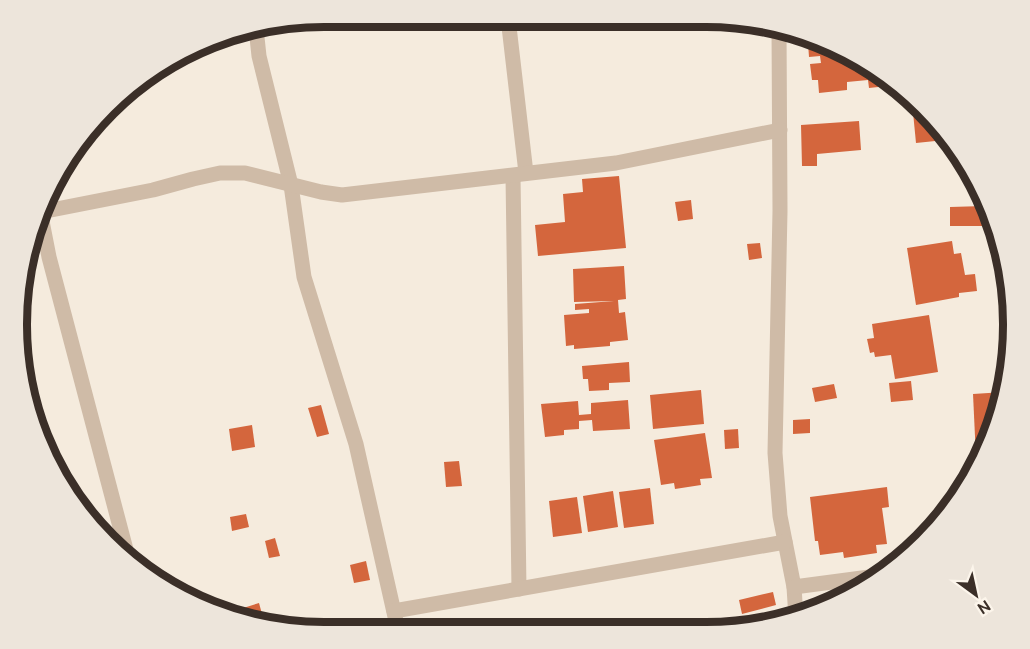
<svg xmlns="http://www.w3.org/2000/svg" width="1030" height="649" font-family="Ubuntu,sans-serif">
	<rect width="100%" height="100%" fill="#f5ebdd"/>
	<g fill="#d4663d">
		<polygon points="825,41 893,80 897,85 869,88 868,80 847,82 847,90 819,93 818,80 812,80 810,64 821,63 820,56 809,57 808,43"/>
		<polygon points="912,102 945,140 916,143"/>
		<polygon points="859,121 861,150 817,154 817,166 802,166 801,125"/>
		<polygon points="619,176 626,248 538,256 535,225 565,222 563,194 583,192 582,179"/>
		<polygon points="691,200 693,219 678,221 675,202"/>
		<polygon points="984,206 985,226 950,226 950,207"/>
		<polygon points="952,241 954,254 961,253 965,275 975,274 977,291 959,293 959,297 916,305 907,248"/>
		<polygon points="760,243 762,258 749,260 747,244"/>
		<polygon points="624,266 626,299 618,300 619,313 625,312 628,340 610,342 610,346 574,349 574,345 566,346 564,315 589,313 589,309 575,310 575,304 614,301 574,302 573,269"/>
		<polygon points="929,315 938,372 895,379 891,355 875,357 874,352 870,353 867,339 874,338 872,324"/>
		<polygon points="629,362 630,382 609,383 609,390 589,391 588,379 583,379 582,366"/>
		<polygon points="911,381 913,400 891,402 889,383"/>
		<polygon points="834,384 837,398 815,402 812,388"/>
		<polygon points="701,390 704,424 653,429 650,395"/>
		<polygon points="1004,392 1003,405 976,458 973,394"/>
		<polygon points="628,400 630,429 593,431 592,420 579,421 579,429 564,430 564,435 545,437 541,404 578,401 579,415 591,414 591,403"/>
		<polygon points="321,405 329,434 317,437 308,408"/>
		<polygon points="810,419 810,433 793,434 793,420"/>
		<polygon points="252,425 255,447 232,451 229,429"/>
		<polygon points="738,429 739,448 725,449 724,430"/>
		<polygon points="705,433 712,478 700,479 701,485 675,489 674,483 661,485 654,440"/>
		<polygon points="459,461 462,486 446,487 444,462"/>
		<polygon points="887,487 889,507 882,508 887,544 876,545 877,553 844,558 843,552 820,555 818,541 815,541 810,497"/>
		<polygon points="650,488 654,524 624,528 619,492"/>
		<polygon points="613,491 618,527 588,532 583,496"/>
		<polygon points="577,497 582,533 553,537 549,501"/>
		<polygon points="246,514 249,527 232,531 230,517"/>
		<polygon points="275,538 280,556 269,558 265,541"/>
		<polygon points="366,561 370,580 354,583 350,565"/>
		<polygon points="773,592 776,605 742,614 739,600"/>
		<polygon points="259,603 265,625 224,614"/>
	</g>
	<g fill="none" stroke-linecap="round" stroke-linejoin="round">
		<g stroke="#cfbba7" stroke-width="15">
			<polyline points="508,18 526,173"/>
			<polyline points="256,28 259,56 291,185 304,277 356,444 398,630"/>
			<polyline points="779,28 780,211 775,453 780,516 794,587 796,618"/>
			<polyline points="513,176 519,589"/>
			<polyline points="40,211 49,257 129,561"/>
			<polyline points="41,212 153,190 193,179 220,173 245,173 321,192 342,195 616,163 780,130"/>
			<polyline points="794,587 877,576"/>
			<polyline points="394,611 785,542"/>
		</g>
	</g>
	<path d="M0 0H1030V649H0ZM324 27H706A297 297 0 0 1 1003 324V325A297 297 0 0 1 706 622H324A297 297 0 0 1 27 325V324A297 297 0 0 1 324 27Z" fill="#ede5db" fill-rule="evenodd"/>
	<path fill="none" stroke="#3b2f28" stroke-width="8" d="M324 27H706A297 297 0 0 1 1003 324V325A297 297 0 0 1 706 622H324A297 297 0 0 1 27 325V324A297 297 0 0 1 324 27Z"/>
	<g transform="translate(976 595) rotate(147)" stroke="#fcf5eb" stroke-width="4.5" paint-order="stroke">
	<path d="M0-4.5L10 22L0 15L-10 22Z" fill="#3b2f28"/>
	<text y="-9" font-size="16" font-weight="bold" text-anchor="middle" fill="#3b2f28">N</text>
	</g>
</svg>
